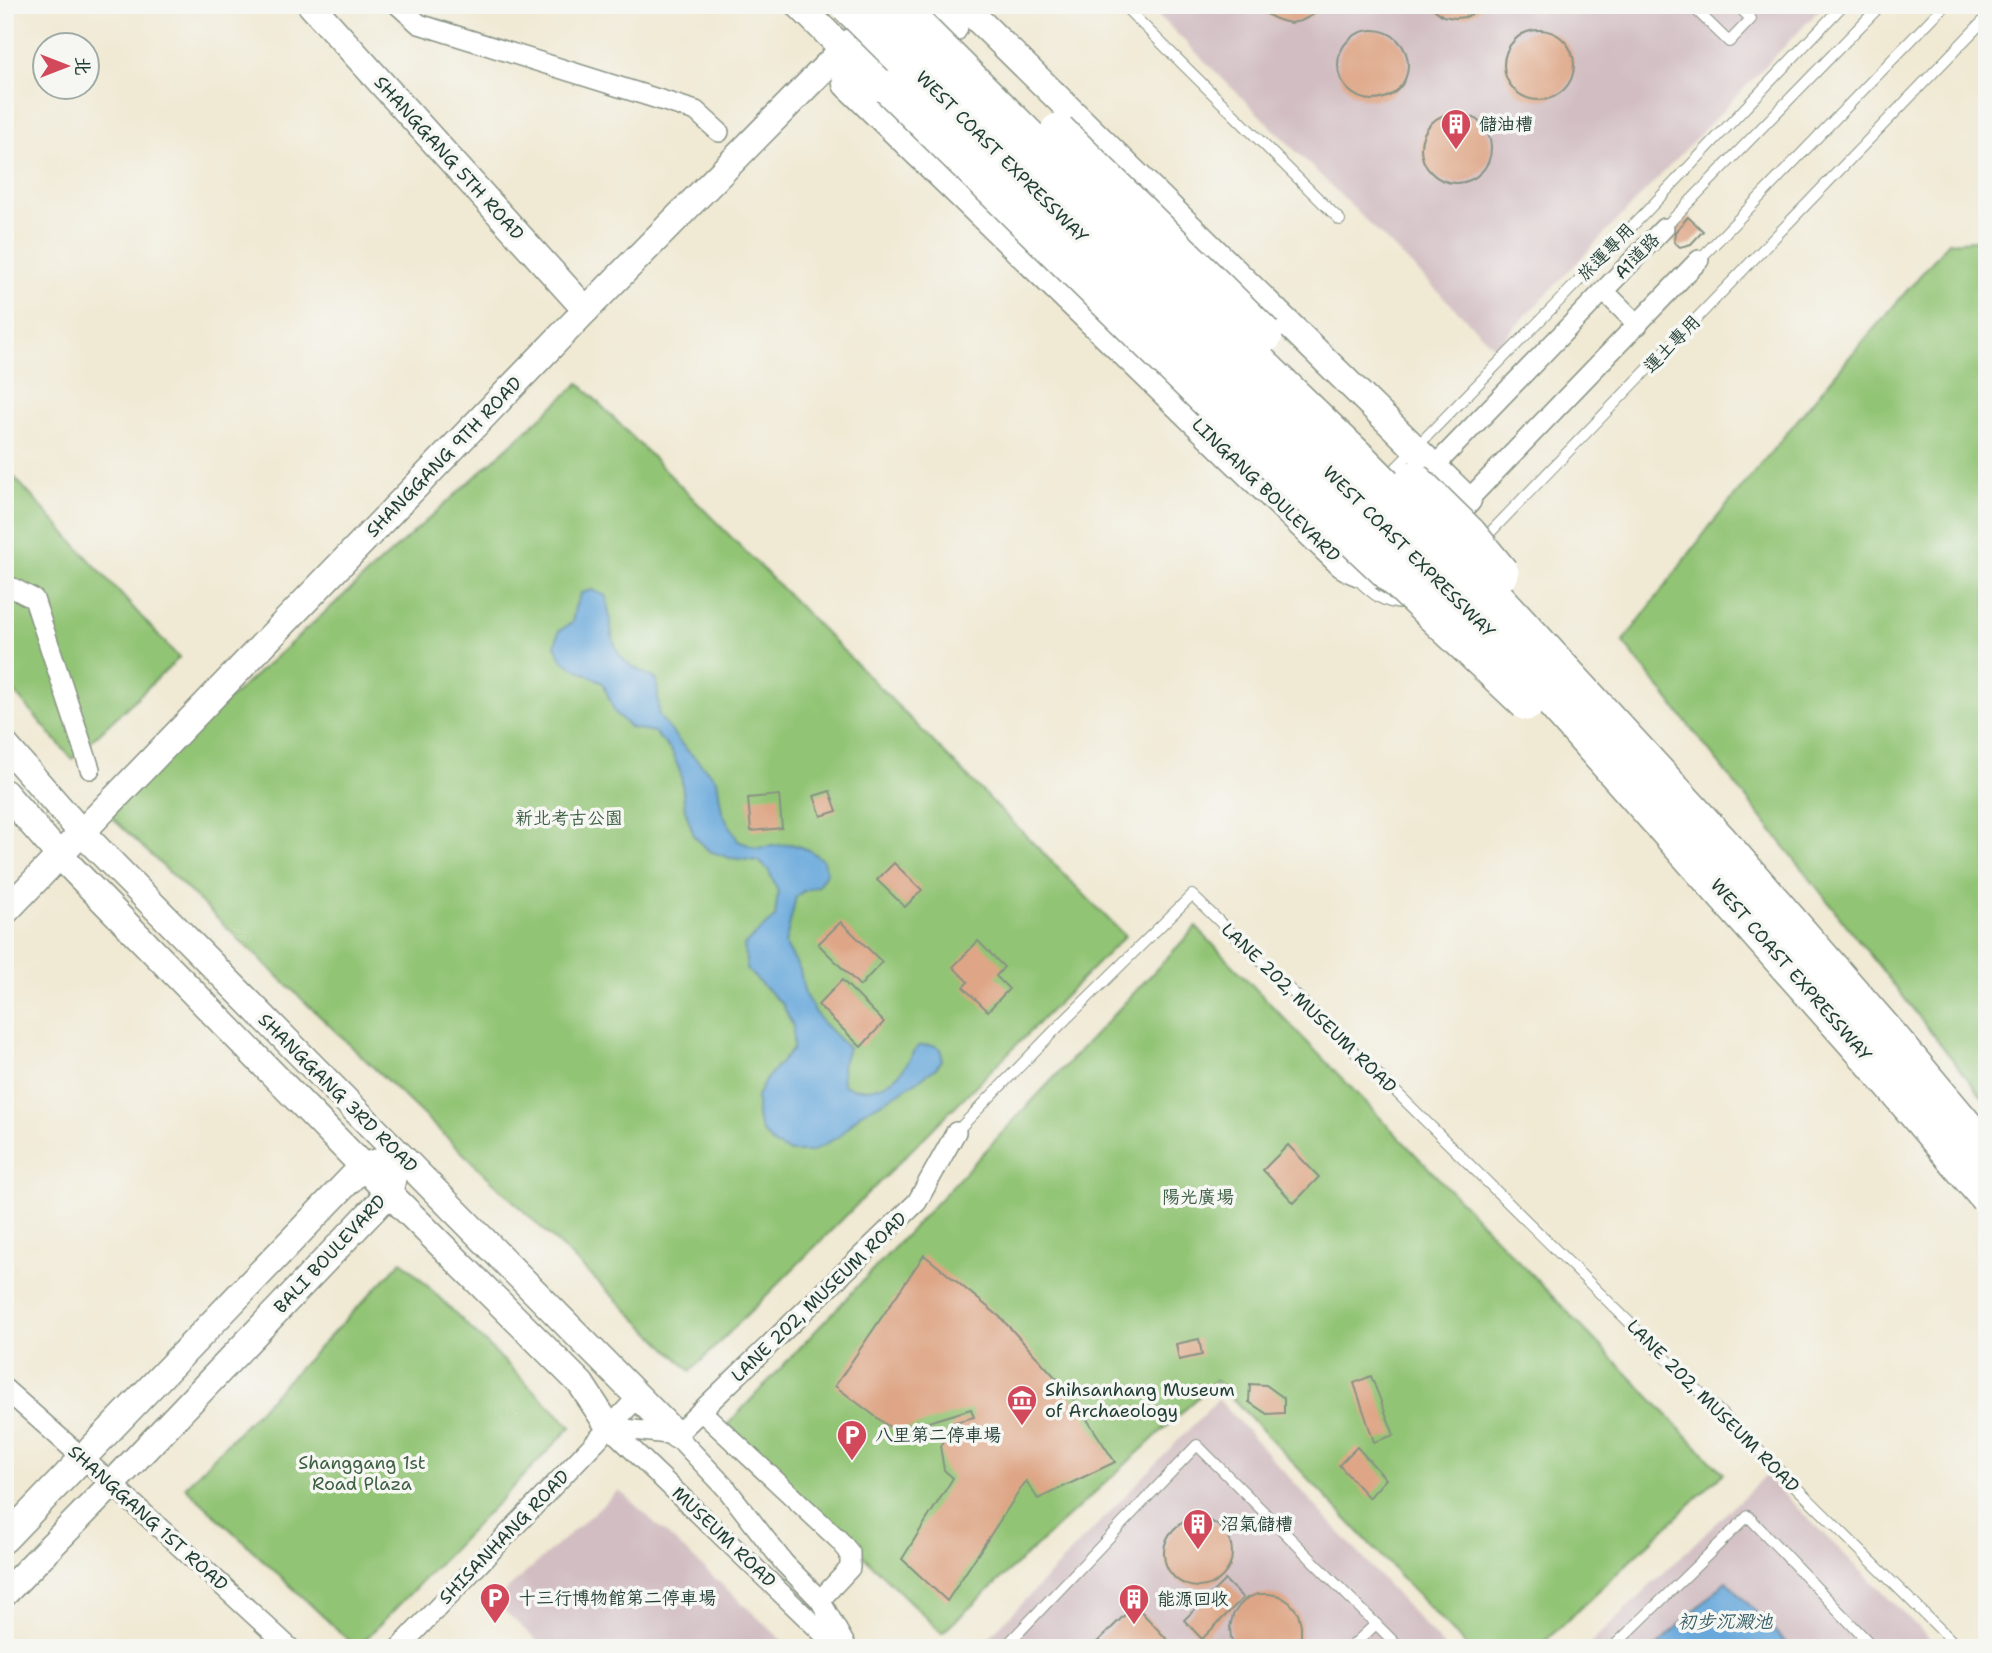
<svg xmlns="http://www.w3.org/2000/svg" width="1992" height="1653" font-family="'Shantell Sans','LXGW WenKai TC',sans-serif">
	<rect width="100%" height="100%" fill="#f6f6f2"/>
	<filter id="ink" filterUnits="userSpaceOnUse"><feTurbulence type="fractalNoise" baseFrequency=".0143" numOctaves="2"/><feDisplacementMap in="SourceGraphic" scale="14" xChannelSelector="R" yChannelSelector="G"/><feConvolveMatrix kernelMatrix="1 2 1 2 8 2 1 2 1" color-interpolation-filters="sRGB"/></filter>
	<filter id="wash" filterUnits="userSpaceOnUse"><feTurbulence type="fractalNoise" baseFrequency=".00686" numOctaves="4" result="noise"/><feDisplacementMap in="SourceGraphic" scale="28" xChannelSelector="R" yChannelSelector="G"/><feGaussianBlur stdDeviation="1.57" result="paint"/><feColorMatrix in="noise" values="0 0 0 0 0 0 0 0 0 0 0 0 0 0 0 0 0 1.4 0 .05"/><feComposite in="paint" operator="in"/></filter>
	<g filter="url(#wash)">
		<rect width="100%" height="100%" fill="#f0e9d3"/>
		<g fill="#d2bec2">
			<polygon points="1148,5 1824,5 1495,348"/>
			<polygon points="1218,1399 1445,1648 979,1648"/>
			<polygon points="1765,1476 1939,1648 1585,1648"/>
			<polygon points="619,1490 791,1648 544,1648 494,1601"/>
		</g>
		<g fill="#92c474" stroke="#588054" stroke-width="2">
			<polygon points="1987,239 1987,1103 1623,642 1710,526 1847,360 1949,242"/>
			<polygon points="579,383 1125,936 691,1371 105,811"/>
			<polygon points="5,467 179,658 72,759 5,681"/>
			<polygon points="1196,927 1723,1473 1538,1648 1468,1648 1216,1381 942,1633 728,1424"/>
			<polygon points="402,1261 571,1427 357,1648 185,1487"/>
		</g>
		<g fill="#68a8db" stroke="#447288" stroke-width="2">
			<path d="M 592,590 L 606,596 C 611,616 609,645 624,660 C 632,668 647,674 657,680 L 659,716 L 683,746 L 717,780 L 722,812 L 738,841 L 756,848 L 791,844 L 809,850 L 823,860 L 827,872 L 818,886 L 802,892 L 796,897 L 785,944 L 800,970 L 805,995 L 821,1021 L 848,1048 L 842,1066 L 843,1085 C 862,1093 883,1089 898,1075 C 906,1067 912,1055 918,1046 L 933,1045 L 941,1049 L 942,1060 L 935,1069 L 889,1099 L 861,1113 L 841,1135 L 812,1152 L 790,1152 L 774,1145 L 762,1132 L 757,1117 L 757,1096 L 766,1079 L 793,1049 L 793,1026 L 783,1005 L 747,970 L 744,945 L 775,917 L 778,892 L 769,871 L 759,861 L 730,858 L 709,851 L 694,836 L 685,809 L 681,774 L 672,752 L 654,732 L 631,728 L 615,713 L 603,683 L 564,662 L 555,646 L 559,631 L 572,623 L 575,607 L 581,593 Z"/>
			<polygon points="1726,1581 1791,1648 1655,1648"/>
		</g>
		<g id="blocks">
			<g fill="#dea686">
				<polygon points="1260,5 1321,5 1311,16 1301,21 1290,23 1278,20 1268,15"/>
				<polygon points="1429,5 1483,5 1476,12 1466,17 1455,18 1443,16"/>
				<circle cx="1373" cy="65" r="35"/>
				<circle cx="1539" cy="65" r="35"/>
				<circle cx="1456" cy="148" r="35"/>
				<polygon points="1688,217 1703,231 1691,244 1680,247 1674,242 1675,232"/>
				<polygon points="830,791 837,811 821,816 814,796"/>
				<polygon points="779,795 782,828 751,831 748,798"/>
				<polygon points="894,863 922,890 905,907 877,880"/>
				<polygon points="841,922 882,962 860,986 818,944"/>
				<polygon points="978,941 1004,967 996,976 1009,989 988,1011 963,987 968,982 953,967"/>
				<polygon points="842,980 884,1022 861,1047 818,1005"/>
				<polygon points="1288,1145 1319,1177 1294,1203 1263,1170"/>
				<polygon points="924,1255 1000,1317 1069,1392 1115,1462 1038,1499 1026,1481 947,1601 902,1559 953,1478 944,1470 940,1446 955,1422 974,1417 971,1409 896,1432 835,1386"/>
				<polygon points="1199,1339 1202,1355 1179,1360 1176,1344"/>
				<polygon points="1371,1376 1394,1435 1374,1442 1354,1383"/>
				<polygon points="1250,1384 1266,1385 1284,1398 1284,1413 1267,1414 1249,1402"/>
				<polygon points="1357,1447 1386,1479 1369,1498 1339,1465"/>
				<circle cx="1198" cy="1553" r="34"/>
				<polygon points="1225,1580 1243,1598 1202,1639 1184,1620"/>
				<polygon points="1258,1594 1269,1594 1280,1596 1290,1603 1298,1613 1301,1625 1301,1637 1296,1648 1236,1648 1231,1638 1230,1627 1233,1615 1239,1606 1247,1598"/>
				<polygon points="1135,1605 1175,1648 1091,1648"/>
			</g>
		</g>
	</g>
	<g filter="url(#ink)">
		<use href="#blocks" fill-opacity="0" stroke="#889384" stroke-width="2"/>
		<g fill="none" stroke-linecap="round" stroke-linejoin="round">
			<g stroke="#889384" stroke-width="12">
				<g id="lane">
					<polyline points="1123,5 1340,220"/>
					<polyline points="1691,5 1729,42 1751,19 1737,5"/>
					<polyline points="1664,228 1881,5"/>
					<polyline points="1699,260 1945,5"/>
					<polyline points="1387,477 1647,211 1843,5"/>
					<polyline points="1481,542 1987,17"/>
					<path d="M 1357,579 C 1372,594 1385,605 1407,604"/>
					<polyline points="956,1132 1057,1028 1192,895 1387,1083 1959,1648"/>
					<polyline points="1004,1648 1197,1445 1400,1648"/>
					<polyline points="1350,1648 1376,1624"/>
					<polyline points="1612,1648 1748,1516 1874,1648"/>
				</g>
			</g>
			<g stroke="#889384" stroke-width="22">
				<g id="street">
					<polyline points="398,5 419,24 696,111 719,132"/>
					<polyline points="1604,291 1638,325"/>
					<polyline points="1425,476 1664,228"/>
					<polyline points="1468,500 1699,260"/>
					<polyline points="5,584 34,599 90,769"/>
					<polyline points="5,1389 112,1484 290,1648"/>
					<polyline points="701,1411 839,1540 850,1553 850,1568 820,1600"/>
					<polyline points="609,1427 838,1648"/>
					<polyline points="609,1427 676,1435"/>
					<polyline points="676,1435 917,1202 956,1132"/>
					<polyline points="676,1435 726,1488 784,1563 820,1600 846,1646"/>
					<polyline points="399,1648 638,1397"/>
				</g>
			</g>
			<g stroke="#889384" stroke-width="29">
				<g id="secondary">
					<polyline points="311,5 586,310"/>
					<path d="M 799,5 L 843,49 L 846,84 L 1342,564 C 1361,577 1380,579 1400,567"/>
					<polyline points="959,5 968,10 1468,500 1441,529"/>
					<polyline points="5,745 82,833 676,1435"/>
					<polyline points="5,793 60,856 389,1193 581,1384 609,1427"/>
					<polyline points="5,912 586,310 850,42"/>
					<polyline points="5,1539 363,1166 378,1162"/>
					<polyline points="5,1593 112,1484 389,1193 393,1177"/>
				</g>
			</g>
			<g stroke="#889384" stroke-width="38">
				<g id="highway">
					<polyline points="932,5 950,26"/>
					<polyline points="843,49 890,88"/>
				</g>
			</g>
			<use href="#lane" stroke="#fff" stroke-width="10"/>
			<use href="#street" stroke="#fff" stroke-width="19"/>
			<use href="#secondary" stroke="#fff" stroke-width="26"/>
			<use href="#highway" stroke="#fff" stroke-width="35"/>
			<g stroke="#889384" stroke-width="38" stroke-linecap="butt">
				<g id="highway-bridge">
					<polyline points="848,5 1097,251 1463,600 1870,1059 1987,1197"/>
					<polyline points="896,5 1121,229 1361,461 1483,583 1718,839 1894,1041 1987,1152"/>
					<polyline points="890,88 1241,433 1527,703"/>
					<polyline points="1058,131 1265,335"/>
					<polyline points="1413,479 1469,534 1501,573"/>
				</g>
			</g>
			<use href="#highway-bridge" stroke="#fff" stroke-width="35"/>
		</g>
	</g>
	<defs>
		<g id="building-pin" transform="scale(1.575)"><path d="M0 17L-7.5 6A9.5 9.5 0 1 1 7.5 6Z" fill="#d1495b" stroke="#f6f6f2"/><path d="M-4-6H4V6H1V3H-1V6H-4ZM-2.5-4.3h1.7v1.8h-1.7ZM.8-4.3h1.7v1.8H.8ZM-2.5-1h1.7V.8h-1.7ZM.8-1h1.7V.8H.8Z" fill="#fff"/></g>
		<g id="museum-pin" transform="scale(1.575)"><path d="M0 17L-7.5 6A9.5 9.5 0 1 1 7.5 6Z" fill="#d1495b" stroke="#f6f6f2"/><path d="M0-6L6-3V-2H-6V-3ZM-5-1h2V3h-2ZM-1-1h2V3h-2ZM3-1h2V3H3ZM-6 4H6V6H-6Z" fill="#fff"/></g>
		<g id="parking-pin" transform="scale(1.575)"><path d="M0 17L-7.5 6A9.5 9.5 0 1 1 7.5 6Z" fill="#d1495b" stroke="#f6f6f2"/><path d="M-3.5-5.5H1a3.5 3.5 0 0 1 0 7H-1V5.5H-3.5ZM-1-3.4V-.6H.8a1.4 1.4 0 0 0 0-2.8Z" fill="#fff"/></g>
	</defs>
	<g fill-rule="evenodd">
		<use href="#building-pin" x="1456" y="124"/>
		<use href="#museum-pin" x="1022" y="1400"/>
		<use href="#parking-pin" x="852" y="1435"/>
		<use href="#building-pin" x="1198" y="1524"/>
		<use href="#parking-pin" x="495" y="1598"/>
		<use href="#building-pin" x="1134" y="1599"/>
	</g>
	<g text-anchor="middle" stroke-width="7" stroke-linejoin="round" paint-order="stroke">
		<g font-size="18" fill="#1f3d34" stroke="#f6f6f2" text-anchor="start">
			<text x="1479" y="130">儲油槽</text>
			<text x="1045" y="1396">Shihsanhang Museum<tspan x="1045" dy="21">of Archaeology</tspan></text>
			<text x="875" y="1441">八里第二停車場</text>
			<text x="1221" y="1530">沼氣儲槽</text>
			<text x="518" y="1604">十三行博物館第二停車場</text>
			<text x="1157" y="1605">能源回收</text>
		</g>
		<g font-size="18" fill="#1f3d34" stroke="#f6f6f2">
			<text transform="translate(1002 157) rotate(45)" y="6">WEST COAST EXPRESSWAY</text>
			<text transform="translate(449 158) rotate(48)" y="6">SHANGGANG 5TH ROAD</text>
			<text transform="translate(1606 252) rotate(-46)" y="6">旅運專用</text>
			<text transform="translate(1637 256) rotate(-46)" y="6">A1道路</text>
			<text transform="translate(1672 344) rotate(-46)" y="6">運土專用</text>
			<text transform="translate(444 457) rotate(-46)" y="6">SHANGGANG 9TH ROAD</text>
			<text transform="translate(1266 490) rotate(44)" y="6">LINGANG BOULEVARD</text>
			<text transform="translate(1409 552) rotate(45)" y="6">WEST COAST EXPRESSWAY</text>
			<text transform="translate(1791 970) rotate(49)" y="6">WEST COAST EXPRESSWAY</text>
			<text transform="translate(1309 1008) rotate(44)" y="6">LANE 202, MUSEUM ROAD</text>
			<text transform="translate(338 1093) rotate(45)" y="6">SHANGGANG 3RD ROAD</text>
			<text transform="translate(330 1254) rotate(-47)" y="6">BALI BOULEVARD</text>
			<text transform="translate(819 1297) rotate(-44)" y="6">LANE 202, MUSEUM ROAD</text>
			<text transform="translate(1713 1406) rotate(45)" y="6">LANE 202, MUSEUM ROAD</text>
			<text transform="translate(148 1518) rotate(42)" y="6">SHANGGANG 1ST ROAD</text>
			<text transform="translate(504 1537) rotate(-46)" y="6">SHISANHANG ROAD</text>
			<text transform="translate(724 1537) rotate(44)" y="6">MUSEUM ROAD</text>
		</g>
		<g font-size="18" fill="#3c5f44" stroke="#f6f6f2">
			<text x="569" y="824">新北考古公園</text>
			<text x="1198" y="1203">陽光廣場</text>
			<text x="362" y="1469">Shanggang 1st<tspan x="362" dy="21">Road Plaza</tspan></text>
		</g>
		<g font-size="19" font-style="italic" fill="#355d66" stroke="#f6f6f2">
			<text x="1725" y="1628">初步沉澱池</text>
		</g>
	</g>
	<rect width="1992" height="1653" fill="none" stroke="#f6f6f2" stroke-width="28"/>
	<g transform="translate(66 66) rotate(90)"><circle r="33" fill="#f6f6f2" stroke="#a0aca6" stroke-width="2"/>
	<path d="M0-5L12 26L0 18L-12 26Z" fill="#d1495b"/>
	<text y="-10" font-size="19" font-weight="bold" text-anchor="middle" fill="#1f3d34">北</text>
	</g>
</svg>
